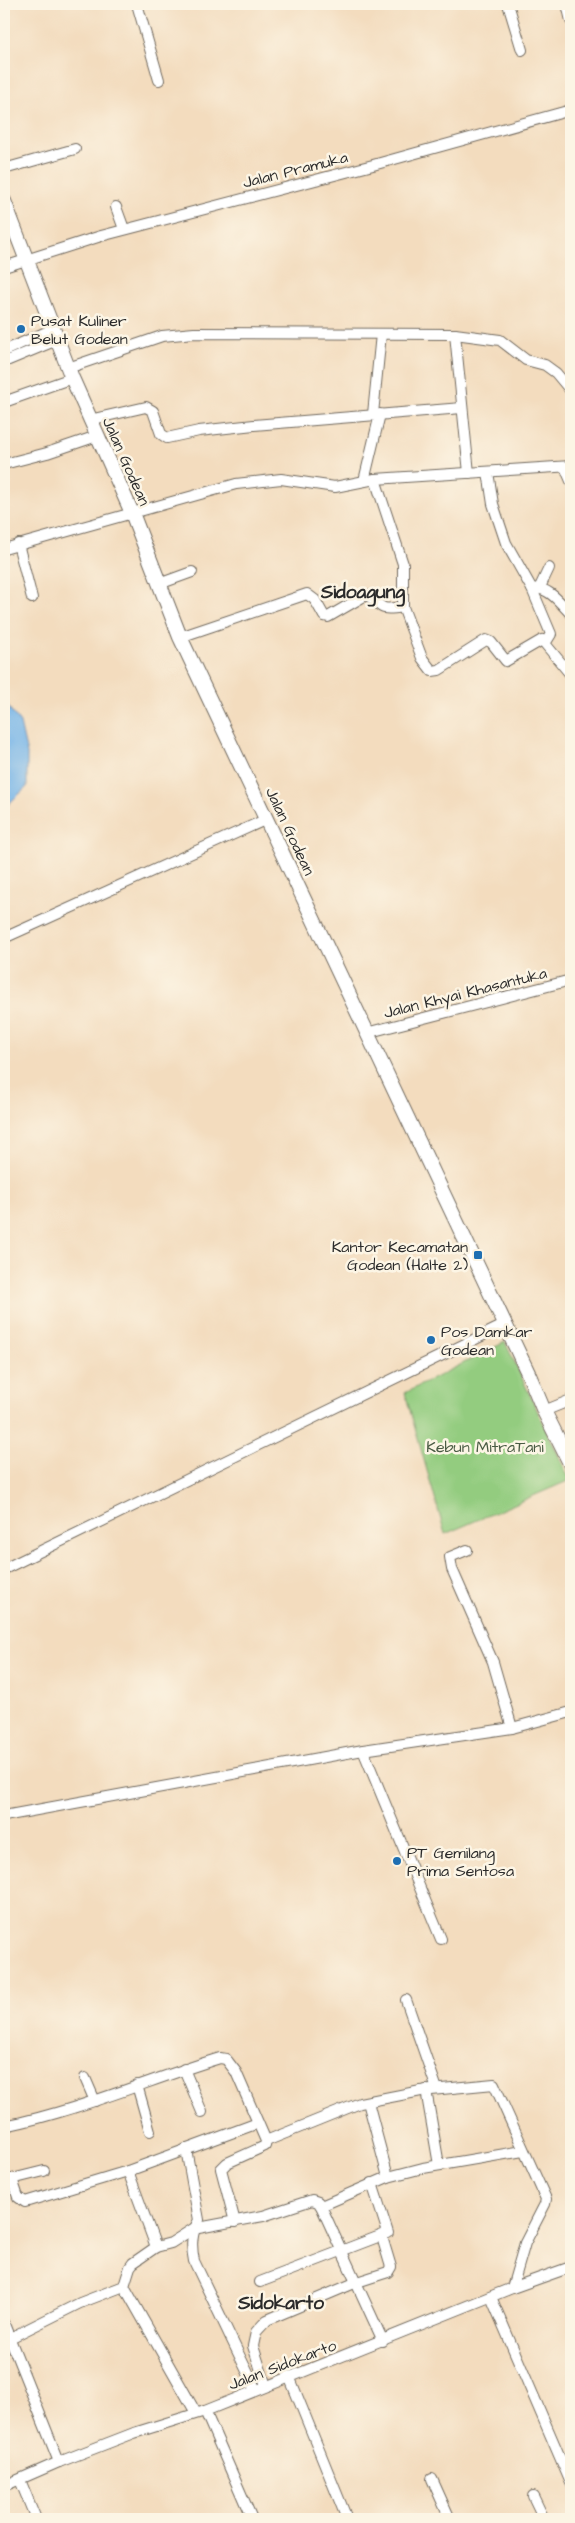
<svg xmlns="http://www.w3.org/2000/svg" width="575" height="2523" font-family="'Architects Daughter',sans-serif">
	<rect width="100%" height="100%" fill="#fcf5e5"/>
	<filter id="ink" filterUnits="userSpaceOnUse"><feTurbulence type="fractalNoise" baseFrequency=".02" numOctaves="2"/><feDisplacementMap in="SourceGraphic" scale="10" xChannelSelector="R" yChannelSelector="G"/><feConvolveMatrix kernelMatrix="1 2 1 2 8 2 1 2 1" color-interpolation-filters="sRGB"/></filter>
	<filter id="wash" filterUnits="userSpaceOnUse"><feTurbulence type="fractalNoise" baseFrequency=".0096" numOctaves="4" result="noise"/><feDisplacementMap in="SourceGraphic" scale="20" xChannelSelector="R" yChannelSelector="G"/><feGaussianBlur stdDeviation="1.12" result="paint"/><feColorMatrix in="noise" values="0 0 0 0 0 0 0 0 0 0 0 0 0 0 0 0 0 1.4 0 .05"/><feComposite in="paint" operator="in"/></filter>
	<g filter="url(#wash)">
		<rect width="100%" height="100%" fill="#f3dcbe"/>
		<polygon fill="#93cc7f" stroke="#5f7c55" points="505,1342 570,1480 445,1534 405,1393"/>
		<polygon fill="#74b4e8" stroke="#50708a" points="4,701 20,723 27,754 27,787 4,808"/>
	</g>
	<g filter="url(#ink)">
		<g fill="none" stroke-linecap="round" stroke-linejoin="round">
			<g stroke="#71695e" stroke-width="12">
				<g id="minor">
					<polyline points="137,4 159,80"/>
					<polyline points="508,4 522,50"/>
					<polyline points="567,4 571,21"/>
					<polyline points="4,169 75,149"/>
					<polyline points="116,207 124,229"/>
					<polyline points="4,267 101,236 373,165 571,110"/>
					<polyline points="455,334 469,473"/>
					<polyline points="4,351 53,329"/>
					<polyline points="4,362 57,340"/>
					<polyline points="68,368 162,336 194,333 455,334 500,340 526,360 545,365 556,373 571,391"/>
					<polyline points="4,402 72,378"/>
					<polyline points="373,414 381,334"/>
					<polyline points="89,420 146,407 153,411 161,434 167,438 199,431 254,425 462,408"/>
					<polyline points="4,464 47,453 97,436"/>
					<polyline points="565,467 571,481"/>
					<path d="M 488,472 L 493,504 L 506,543 L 532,589 C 548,585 561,604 571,614"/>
					<polyline points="375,479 403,564 403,607 422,658 432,671 439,670 486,640 491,642 506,661 542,640 571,675"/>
					<polyline points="364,481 380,414"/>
					<polyline points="18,544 32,598"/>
					<polyline points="4,549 236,484 281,479 335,487 375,479 571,466"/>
					<polyline points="159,584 192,572"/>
					<polyline points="540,587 549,568"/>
					<polyline points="532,589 551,634 546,642"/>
					<path d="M 180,637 L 307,594 L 315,600 L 324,616 L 328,617 L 366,595 C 385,604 373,612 403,607"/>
					<polyline points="4,938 267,819"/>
					<polyline points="366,1033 571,980"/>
					<polyline points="544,1411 571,1400"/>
					<polyline points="467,1550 450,1557 452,1569 493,1662 512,1728"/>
					<polyline points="4,1569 504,1325"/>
					<polyline points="4,1816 363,1750"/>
					<polyline points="441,1939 363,1750 512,1728 571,1712"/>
					<polyline points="406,2000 437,2089"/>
					<polyline points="184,2069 202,2112"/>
					<polyline points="85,2078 95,2101"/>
					<polyline points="137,2085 150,2131"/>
					<polyline points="426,2090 439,2165"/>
					<path d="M 4,2126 C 78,2111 148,2080 220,2058 L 226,2059 L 236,2072 L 266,2141 L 265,2146 L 227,2163 L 221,2169 L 235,2222"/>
					<polyline points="266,2141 360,2103 421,2091 494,2084 546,2199 545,2204 525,2243 512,2288"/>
					<path d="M 186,2149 L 199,2220 C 191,2234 191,2246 194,2261 L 256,2390"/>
					<polyline points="128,2171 156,2247"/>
					<polyline points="388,2177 423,2168 523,2151"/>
					<polyline points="4,2179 12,2179 18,2197 25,2202 128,2171 258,2123"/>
					<polyline points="12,2179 44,2171"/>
					<polyline points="321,2206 388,2177 368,2102"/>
					<polyline points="260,2282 388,2233 372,2183"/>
					<polyline points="124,2286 196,2413"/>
					<polyline points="491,2297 571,2483"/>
					<polyline points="4,2324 59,2462"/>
					<polyline points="4,2341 80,2303 124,2286 130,2267 133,2263 156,2247 171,2243 193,2229 263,2216 312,2200 318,2202 321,2206 383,2341"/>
					<polyline points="289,2376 347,2519"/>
					<polyline points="266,2386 253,2346 256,2332 267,2320 357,2282 388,2272 391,2267 382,2237"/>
					<polyline points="205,2411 252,2519"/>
					<polyline points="432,2479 450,2519"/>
					<polyline points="20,2480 36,2519"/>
					<polyline points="4,2486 59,2462 134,2433 205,2411 512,2288 571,2267"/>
					<polyline points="533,2496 544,2519"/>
				</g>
			</g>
			<g stroke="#71695e" stroke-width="16">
				<polyline id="major" points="4,201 72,378 132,513 180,637 529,1375 544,1411 571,1465"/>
			</g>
			<use href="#minor" stroke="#fff" stroke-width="10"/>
			<use href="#major" stroke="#fff" stroke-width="14"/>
		</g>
	</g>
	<g fill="#1f6fb2" stroke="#fcf5e5" stroke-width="2">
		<circle cx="21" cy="329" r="5"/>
		<rect x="473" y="1250" width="10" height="10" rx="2.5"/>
		<circle cx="431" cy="1340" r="5"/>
		<circle cx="397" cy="1861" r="5"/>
	</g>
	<g text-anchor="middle" stroke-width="5" stroke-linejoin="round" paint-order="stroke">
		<g font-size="16" fill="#2b2b2b" stroke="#fcf5e5">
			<text transform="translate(295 169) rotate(-14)" y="6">Jalan Pramuka</text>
			<text transform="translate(127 461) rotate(66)" y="6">Jalan Godean</text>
			<text transform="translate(291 831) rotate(65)" y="6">Jalan Godean</text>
			<text transform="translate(465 992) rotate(-14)" y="6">Jalan Khyai Khasantuka</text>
			<text transform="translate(282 2364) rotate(-21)" y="6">Jalan Sidokarto</text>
		</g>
		<g font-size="16" fill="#2b2b2b" stroke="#fcf5e5" text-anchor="start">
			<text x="31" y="326">Pusat Kuliner<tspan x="31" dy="18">Belut Godean</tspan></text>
			<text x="468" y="1252" text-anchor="end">Kantor Kecamatan<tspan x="468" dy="18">Godean (Halte 2)</tspan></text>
			<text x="441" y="1337">Pos Damkar<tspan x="441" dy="18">Godean</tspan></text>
			<text x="407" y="1858">PT Gemilang<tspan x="407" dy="18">Prima Sentosa</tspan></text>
		</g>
		<g font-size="16" fill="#4a5b44" stroke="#fcf5e5">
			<text x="485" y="1452">Kebun MitraTani</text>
		</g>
		<g font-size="19" font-weight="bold" fill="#2b2b2b" stroke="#fcf5e5">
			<text x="363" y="598">Sidoagung</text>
			<text x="281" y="2309">Sidokarto</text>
		</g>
	</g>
	<rect width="575" height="2523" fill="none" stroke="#fcf5e5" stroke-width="20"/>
</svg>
